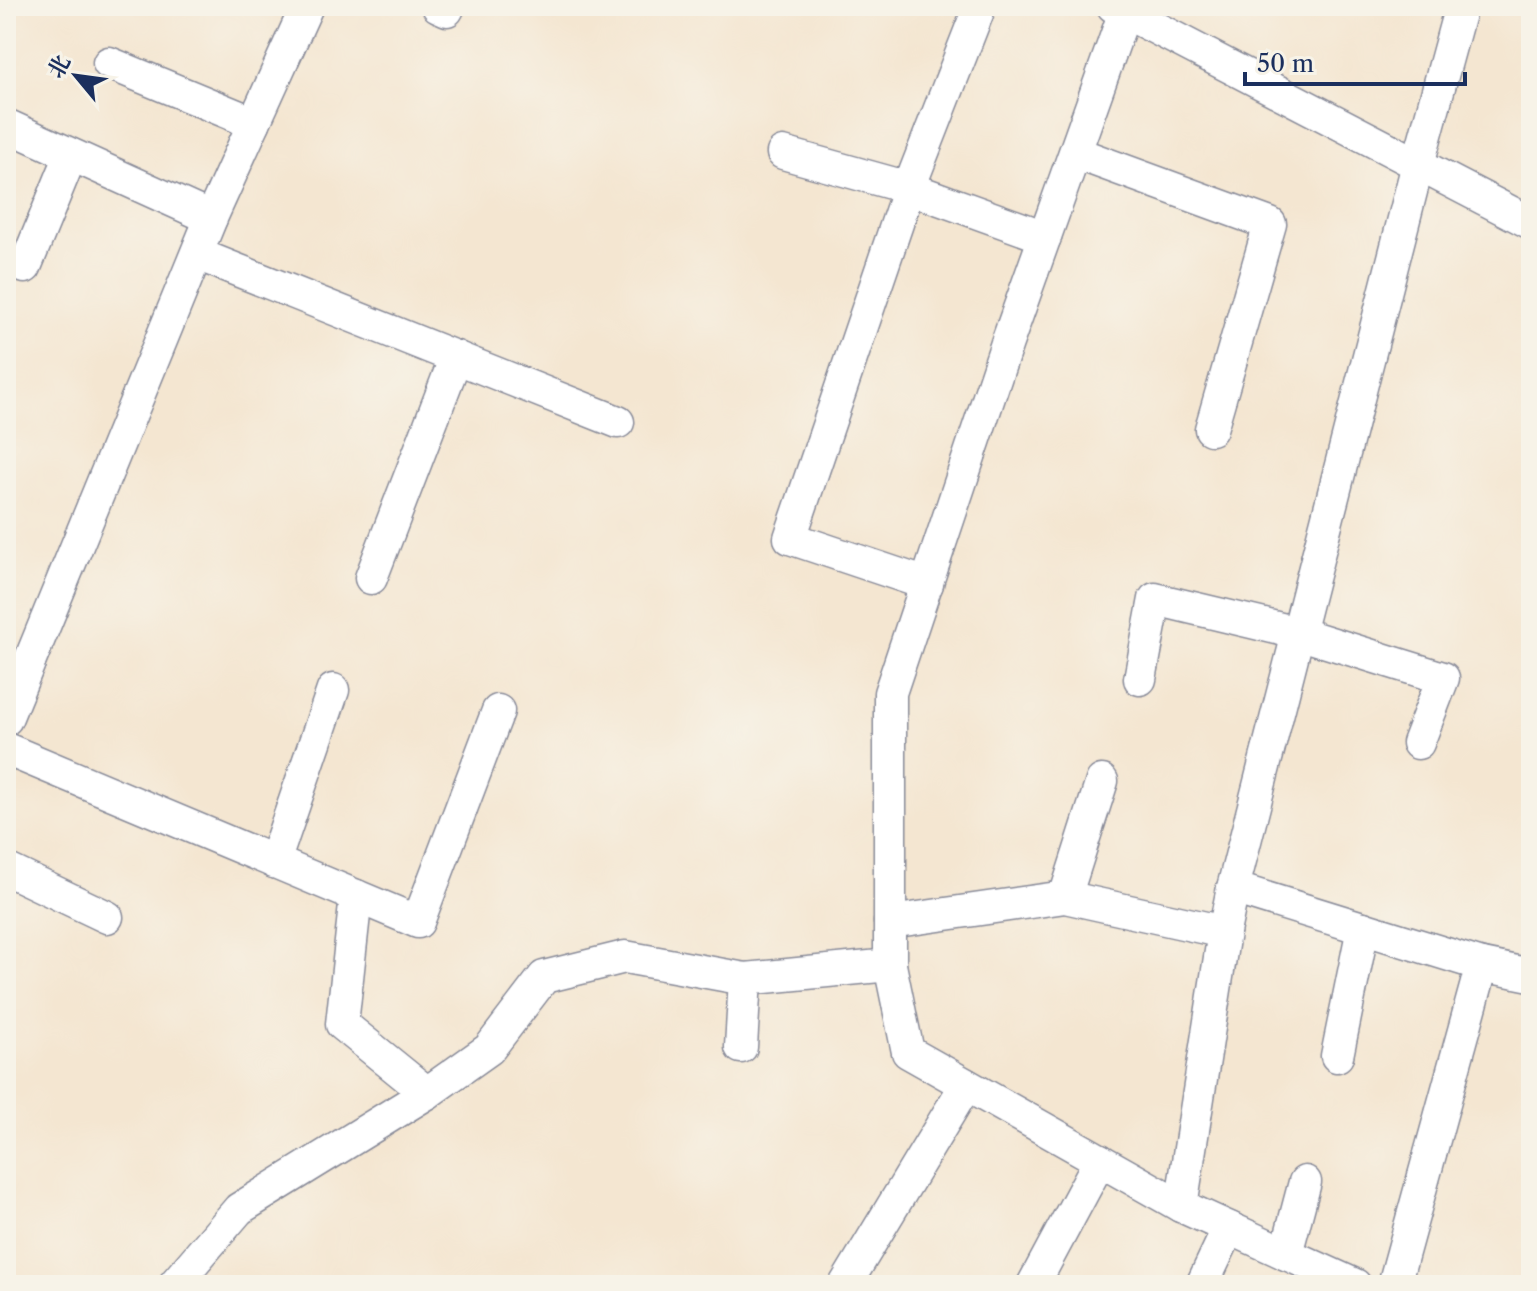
<svg xmlns="http://www.w3.org/2000/svg" width="1537" height="1291" font-family="'Libre Caslon Text','Noto Serif SC',serif">
	<rect width="100%" height="100%" fill="#f7f3e8"/>
	<filter id="ink" filterUnits="userSpaceOnUse"><feTurbulence type="fractalNoise" baseFrequency=".0125" numOctaves="2"/><feDisplacementMap in="SourceGraphic" scale="16" xChannelSelector="R" yChannelSelector="G"/><feConvolveMatrix kernelMatrix="1 2 1 2 8 2 1 2 1" color-interpolation-filters="sRGB"/></filter>
	<filter id="wash" filterUnits="userSpaceOnUse"><feTurbulence type="fractalNoise" baseFrequency=".006" numOctaves="4" result="noise"/><feDisplacementMap in="SourceGraphic" scale="32" xChannelSelector="R" yChannelSelector="G"/><feGaussianBlur stdDeviation="1.8" result="paint"/><feColorMatrix in="noise" values="0 0 0 0 0 0 0 0 0 0 0 0 0 0 0 0 0 1.4 0 .05"/><feComposite in="paint" operator="in"/></filter>
	<g filter="url(#wash)">
		<rect width="100%" height="100%" fill="#f4e6d1"/>
	</g>
	<g filter="url(#ink)">
		<g fill="none" stroke-linecap="round" stroke-linejoin="round">
			<g stroke="#888a98" stroke-width="35">
				<g id="street">
					<polyline points="438,6 447,10 449,6"/>
					<polyline points="1113,6 1531,223"/>
					<polyline points="1127,6 1007,343 890,693 890,965 908,1052 1181,1206 1355,1285"/>
					<polyline points="109,63 254,123"/>
					<polyline points="6,125 211,218"/>
					<polyline points="783,153 909,188 980,6"/>
					<polyline points="1076,153 1270,224 1211,429"/>
					<polyline points="197,254 618,422"/>
					<polyline points="25,267 71,155"/>
					<polyline points="371,578 456,357"/>
					<polyline points="927,584 790,538 909,188 1045,237"/>
					<polyline points="1140,679 1155,599 1298,633 1443,678 1418,743"/>
					<polyline points="6,719 211,218 307,6"/>
					<polyline points="6,749 418,922 498,711"/>
					<polyline points="274,862 333,690"/>
					<polyline points="6,869 107,917"/>
					<polyline points="1233,888 1482,965"/>
					<polyline points="356,896 342,1024 427,1093 489,1049 544,977 625,957 745,979 890,965"/>
					<polyline points="1065,897 1102,781"/>
					<polyline points="890,922 1065,897 1224,932"/>
					<polyline points="741,1047 745,979"/>
					<polyline points="1337,1056 1363,928"/>
					<polyline points="1181,1206 1224,932 1233,888 1418,164 1461,6"/>
					<polyline points="1286,1254 1305,1182"/>
					<polyline points="174,1285 239,1209 427,1093"/>
					<polyline points="845,1285 966,1085"/>
					<polyline points="1033,1285 1100,1160"/>
					<polyline points="1202,1285 1229,1228"/>
					<polyline points="1394,1285 1482,965 1531,975"/>
				</g>
			</g>
			<use href="#street" stroke="#fff" stroke-width="32"/>
		</g>
	</g>
	<rect width="1537" height="1291" fill="none" stroke="#f7f3e8" stroke-width="32"/>
	<g transform="translate(76 76) rotate(299)" stroke="#f7f3e8" stroke-width="6" paint-order="stroke">
	<path d="M0-6L14 30L0 20L-14 30Z" fill="#1b2f5e"/>
	<text y="-12" font-size="22" font-weight="bold" text-anchor="middle" fill="#1b2f5e">北</text>
	</g>
	<path d="M1245 72v12h220v-12" fill="none" stroke="#1b2f5e" stroke-width="4"/>
	<text x="1257" y="72" font-size="24" fill="#1b2f5e" stroke="#f7f3e8" stroke-width="6" paint-order="stroke">50 m</text>
</svg>
